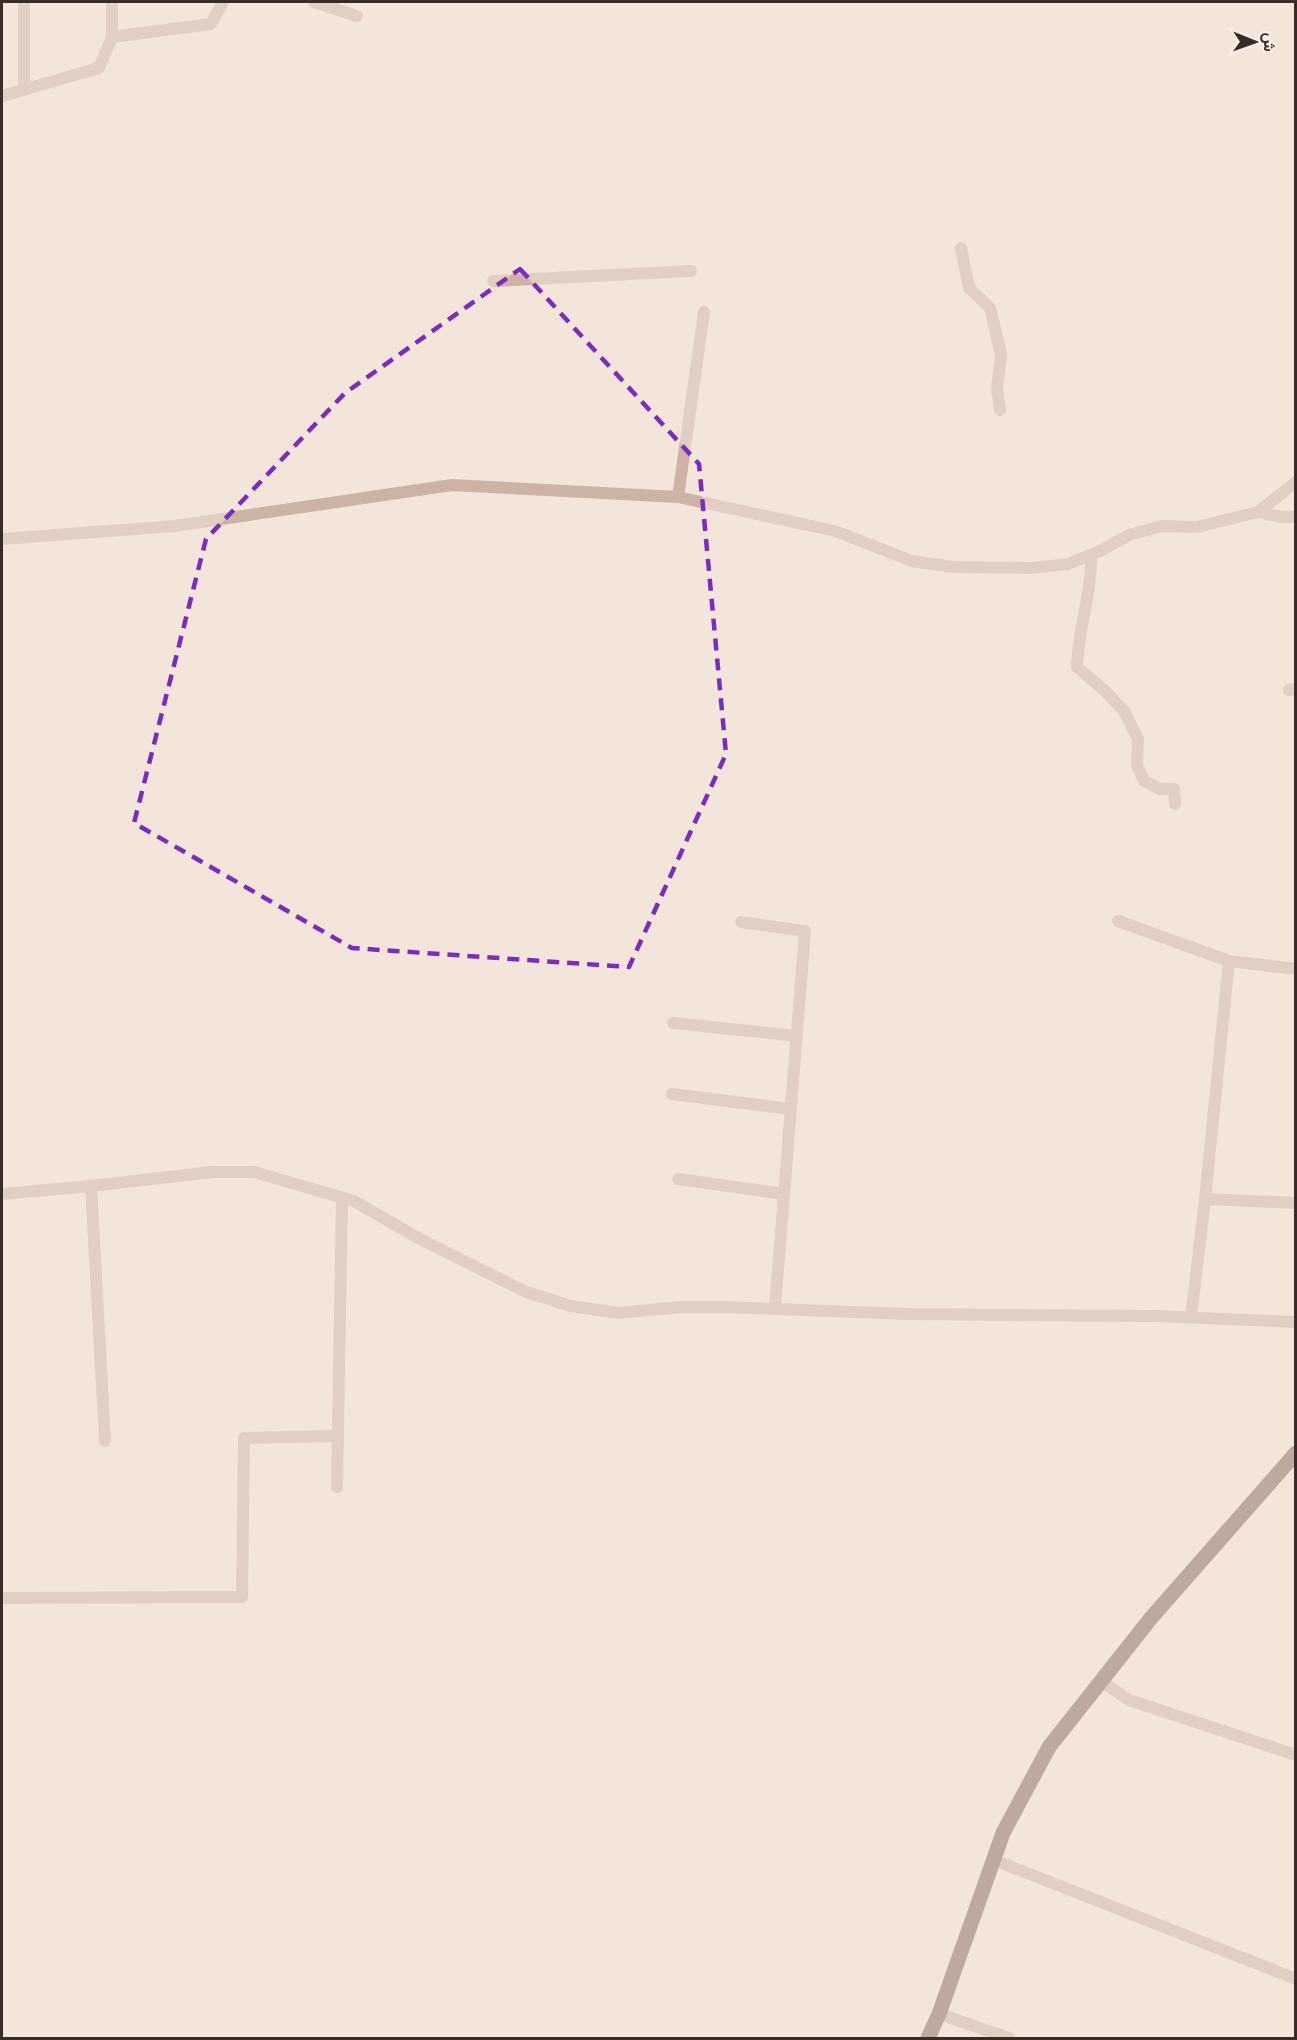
<svg xmlns="http://www.w3.org/2000/svg" width="1297" height="2040" font-family="Helvetica,Vazirmatn,sans-serif">
	<rect width="100%" height="100%" fill="#f4e5db"/>
	<g fill="none" stroke-linecap="round" stroke-linejoin="round">
		<g stroke="#cdb3a6" stroke-width="12">
			<polyline points="314,2 357,16"/>
			<polyline points="112,37 211,24 223,2"/>
			<polyline points="24,90 24,2"/>
			<polyline points="2,96 99,68 112,37 112,2"/>
			<polyline points="961,248 969,288 990,308 1001,354 997,389 1000,410"/>
			<polyline points="493,281 691,271"/>
			<polyline points="678,497 835,531 912,561 953,567 1031,568 1068,564 1100,551 1129,535 1161,526 1197,527 1258,512 1281,517 1296,517"/>
			<polyline points="1258,512 1296,482"/>
			<polyline points="2,539 175,526 452,485 678,497 704,312"/>
			<path d="M 1091,555 C 1092,593 1078,629 1077,667 L 1104,690 L 1124,711 L 1138,739 L 1137,765 L 1144,781 L 1160,789 L 1174,789 L 1175,804"/>
			<polyline points="1289,690 1296,689"/>
			<polyline points="1118,921 1229,961 1296,969"/>
			<polyline points="741,922 805,931 775,1308"/>
			<polyline points="673,1023 797,1036"/>
			<polyline points="672,1094 791,1109"/>
			<polyline points="678,1179 784,1194"/>
			<polyline points="91,1186 105,1441"/>
			<polyline points="2,1194 91,1186 212,1172 254,1172 354,1201 420,1239 526,1292 571,1306 619,1313 681,1307 726,1307 908,1314 1154,1316 1296,1322"/>
			<polyline points="1205,1199 1296,1203"/>
			<polyline points="1191,1317 1205,1199 1229,961"/>
			<polyline points="337,1487 342,1198"/>
			<polyline points="2,1598 242,1597 244,1438 338,1436"/>
			<polyline points="1101,1681 1129,1700 1296,1755"/>
			<polyline points="994,1860 1296,1979"/>
			<polyline points="939,2014 1009,2038"/>
		</g>
		<polyline stroke="#7c5f57" stroke-width="15" points="928,2038 939,2014 1003,1833 1049,1747 1151,1618 1296,1453"/>
	</g>
	<path d="M0 0H1297V2040H0ZM 520,269 L 699,464 L 726,754 L 629,967 L 352,948 L 134,823 L 206,539 L 345,393 Z" fill="#f4e5db" fill-opacity=".55" fill-rule="evenodd"/>
	<path fill="none" stroke="#7b2cbf" stroke-width="4.5" stroke-dasharray="12 8" stroke-linejoin="round" d="M 520,269 L 699,464 L 726,754 L 629,967 L 352,948 L 134,823 L 206,539 L 345,393 Z"/>
	<rect width="1297" height="2040" fill="none" stroke="#392b27" stroke-width="6"/>
	<g transform="translate(1255 42) rotate(91)" stroke="#fbf0e8" stroke-width="4.5" paint-order="stroke">
	<path d="M0-4.5L10 22L0 15L-10 22Z" fill="#392b27"/>
	<text y="-9" font-size="16" font-weight="bold" text-anchor="middle" fill="#392b27">ش</text>
	</g>
</svg>
